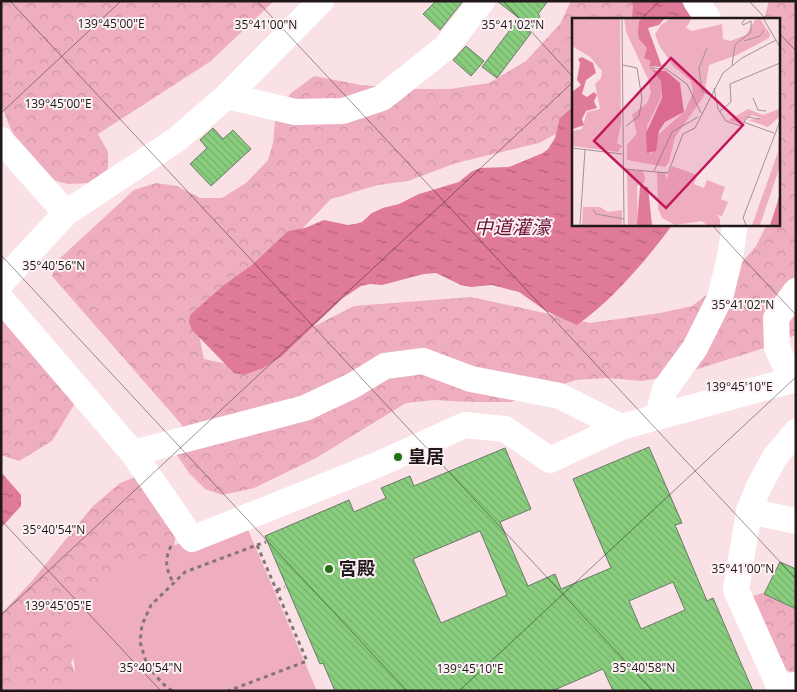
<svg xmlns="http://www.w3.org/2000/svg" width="797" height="692" font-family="'Open Sans','Noto Sans JP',sans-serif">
	<defs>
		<pattern id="forest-crowns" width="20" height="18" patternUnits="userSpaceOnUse" patternTransform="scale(1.25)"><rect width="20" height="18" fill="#efaebf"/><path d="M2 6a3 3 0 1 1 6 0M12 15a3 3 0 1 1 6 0" fill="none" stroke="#cd95a4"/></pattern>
		<pattern id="water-ripples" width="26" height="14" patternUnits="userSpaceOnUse" patternTransform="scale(1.25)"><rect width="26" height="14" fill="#df7a98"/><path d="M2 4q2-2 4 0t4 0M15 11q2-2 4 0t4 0" fill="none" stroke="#b4637b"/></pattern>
		<pattern id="building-back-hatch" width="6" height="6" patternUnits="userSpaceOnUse" patternTransform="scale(1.25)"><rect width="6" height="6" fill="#89cd7e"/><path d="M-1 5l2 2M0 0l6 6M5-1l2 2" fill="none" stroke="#76af6c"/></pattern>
	</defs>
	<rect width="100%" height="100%" fill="#fae1e6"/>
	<g fill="url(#forest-crowns)">
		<polygon points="1,1 274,1 211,61 98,134 108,152 108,169 89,183 68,184 56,181 43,173 24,153 12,132 1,105"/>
		<polygon points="571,1 662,1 633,19 573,19 573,125 539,143 456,163 408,181 378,185 331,199 199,335 204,359 236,366 354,306 471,297 590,323 660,313 692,306 729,278 756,246 767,224 778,224 778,19 764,19 769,1 796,1 796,335 758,350 685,373 643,381 606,378 576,380 511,402 473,402 434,400 406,403 316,458 254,488 222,495 205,489 189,473 175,452 182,425 52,276 57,261 134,190 156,183 177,186 200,198 222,198 246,183 268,160 273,143 275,121 290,94 314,76 361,85 408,89 450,89 489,83 526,61 560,24"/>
		<polygon points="10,313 80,395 52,441 19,461 1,455 1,322"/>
		<polygon points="138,476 180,518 173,549 95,618 71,663 83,691 1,691 1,614 32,581 93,506 120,483"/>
		<polygon points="762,593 796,609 796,673 787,671 778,657 753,596"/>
	</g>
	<path fill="#efaebf" d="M 246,525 L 317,691 L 77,691 L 70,622 C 79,610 88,596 99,586 C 139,549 195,540 246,525 Z"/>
	<g fill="url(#water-ripples)">
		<polygon points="632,1 681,1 696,19 632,19 633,7"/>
		<path d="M 573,107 L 573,224 L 673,224 C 648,258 612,301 577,325 L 546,311 L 519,292 L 492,285 L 471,287 L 461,285 L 436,273 L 424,274 L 382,285 L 370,284 L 361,286 L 343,298 L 281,357 L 263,368 L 244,375 L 234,373 L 192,330 L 189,323 L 190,315 L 224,285 L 252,265 L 288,231 L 305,228 L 324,220 L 348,225 L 355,224 L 362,222 L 372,213 L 383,208 L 399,204 L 419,194 L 459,182 L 471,172 L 480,168 L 509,167 L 543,153 L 548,149 L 555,138 L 560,118 Z"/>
		<polygon points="1,472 21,495 21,506 1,528"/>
	</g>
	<g fill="url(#building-back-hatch)" stroke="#6c7969" fill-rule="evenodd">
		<polygon points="436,1 463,1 440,30 423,14"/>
		<polygon points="497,1 548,1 538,14 540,16 529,32 531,33 497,78 482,67 519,18"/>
		<polygon points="466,46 484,61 471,76 453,60"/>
		<polygon points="213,128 223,139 233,130 251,149 211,186 190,164 207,148 200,140"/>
		<path d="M 649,447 L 682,523 L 675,525 L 707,601 L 713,598 L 753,691 L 613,691 L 603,669 L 552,691 L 335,691 L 323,663 L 320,664 L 265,536 L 349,500 L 354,512 L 386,498 L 381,488 L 410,476 L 414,486 L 505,448 L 531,509 L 500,522 L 528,586 L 555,574 L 561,589 L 611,568 L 573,479 ZM 480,531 L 507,595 L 441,623 L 413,559 ZM 673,582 L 685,610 L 641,629 L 629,601 Z"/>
		<polygon points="780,562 796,569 796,609 764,594"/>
	</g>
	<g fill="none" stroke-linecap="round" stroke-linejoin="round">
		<g stroke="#857578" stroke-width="3" stroke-dasharray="4 4" stroke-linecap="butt">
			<polyline points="257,545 266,542"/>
			<path d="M 171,546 C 164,560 166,569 173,582"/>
			<polyline points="277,590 285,587"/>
			<polyline points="172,691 162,683 147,665 140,642 142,625 151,605 185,572 257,545 307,661 228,691"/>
		</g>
		<g stroke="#fff" stroke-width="26">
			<polyline points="696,1 708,19"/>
			<polyline points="227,96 295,112 343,111 382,98 446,47 482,1"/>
			<polyline points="1,140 66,213"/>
			<polyline points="1,283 66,213 176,140 227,96 321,1"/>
			<polyline points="1,299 133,453 192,539 379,464 465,425 505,429 550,460 621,427 796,379"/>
			<polyline points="792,380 777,348 776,318 796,291"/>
			<polyline points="658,416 665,389 695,348 720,298 730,257 735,224"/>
			<polyline points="796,432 775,457 759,486 749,511 736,590 780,688 796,685"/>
			<polyline points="133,453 305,408 352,386 385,366 423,361 471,379 560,396 621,427"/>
			<polyline points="749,511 796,521"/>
		</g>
	</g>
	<path fill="none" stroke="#20181a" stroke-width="1" stroke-opacity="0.45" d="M 10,1 L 653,691M 257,1 L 796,579M 503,1 L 573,77M 749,1 L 766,19M 641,19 L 660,1M 778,32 L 796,51M 1,113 L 121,1M 711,224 L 796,315M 1,255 L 407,691M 1,520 L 161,691M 1,615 L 573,82M 459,691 L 796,377"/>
	<g fill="#247115" stroke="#fcf2f4" stroke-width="2">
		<circle cx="398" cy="457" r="5"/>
		<circle cx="329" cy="569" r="5"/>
	</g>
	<g text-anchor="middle" stroke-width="4" stroke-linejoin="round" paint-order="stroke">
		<g font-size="18" font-weight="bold" fill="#20181a" stroke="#fcf2f4" text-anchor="start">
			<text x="408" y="463">皇居</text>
			<text x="339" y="575">宮殿</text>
		</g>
		<g font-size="19" font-style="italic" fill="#6d1237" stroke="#fcf2f4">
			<text x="512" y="234">中道灌濠</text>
		</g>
	</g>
	<g transform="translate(572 18)">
		<rect width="208" height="208" fill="#fae1e6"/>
		<path d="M 0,0 L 48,0 L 49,106 L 45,125 L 50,128 L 46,134 L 0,128 L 0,113 L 10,111 L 15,94 L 28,91 L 23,66 L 29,60 L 30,53 L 18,39 L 0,28 ZM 52,0 L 71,0 L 84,57 L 90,62 L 89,80 L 75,108 L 76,134 L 79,136 L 88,115 L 113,93 L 121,74 L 119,63 L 101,48 L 87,27 L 83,16 L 89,7 L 100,0 L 120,0 L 114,10 L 120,13 L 150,6 L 151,21 L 158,23 L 174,17 L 183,2 L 188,1 L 198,16 L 197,20 L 165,37 L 137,47 L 132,78 L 103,119 L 97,144 L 93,149 L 55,142 L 55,127 L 65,115 L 60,97 L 75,85 L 79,74 L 76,61 L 54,14 ZM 176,91 L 191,97 L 207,91 L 207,99 L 196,109 L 176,102 L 189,100 L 180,97 L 168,106 L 157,102 ZM 207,113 L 207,151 L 188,207 L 180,207 L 206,134 ZM 55,152 L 71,153 L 73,160 L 72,165 L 65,168 L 66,207 L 56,207 ZM 85,154 L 93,154 L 98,179 L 108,183 L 120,166 L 131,170 L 136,184 L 148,201 L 148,207 L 135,207 L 130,203 L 103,207 L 90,200 L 86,191 ZM 11,189 L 28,189 L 36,194 L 50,192 L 50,207 L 10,207 Z" fill="#efaebf"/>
		<path d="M 100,148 L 125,157 L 122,166 L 132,170 L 135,162 L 153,169 L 149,181 L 156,184 L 150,198 L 114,188 L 93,176 L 93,164 Z" fill="#efaebf"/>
		<path d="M 71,0 L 93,0 L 87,7 L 76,10 L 90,49 L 77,48 L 79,43 L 72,40 L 75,30 L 67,21 L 66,14 L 67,3 ZM 10,39 L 21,45 L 24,55 L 14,62 L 10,76 L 15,79 L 22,74 L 25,77 L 22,83 L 25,90 L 14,93 L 10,101 L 12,107 L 1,111 L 0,74 L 9,67 L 5,62 L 8,45 L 6,41 ZM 80,52 L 94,53 L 108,65 L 112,94 L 93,104 L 87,113 L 84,133 L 75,135 L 74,115 L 90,80 L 89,63 ZM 68,168 L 76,169 L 80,207 L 65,207 ZM 207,178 L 207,207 L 198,207 L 204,189 Z" fill="#df7a98"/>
		<path fill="none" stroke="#a39194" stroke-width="1" d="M 50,0 L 52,207M 191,0 L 208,29M 172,23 L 188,18 L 192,12M 135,30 L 127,50 L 130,73 L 138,77M 51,47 L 65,50 L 70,81 L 67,98 L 54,108M 160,47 L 163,27 L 179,14 L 179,3 L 171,7 L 170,5 L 174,0M 78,50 L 94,51 L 115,66 L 129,95M 142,70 L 146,91 L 154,103 L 169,108 L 176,99 L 188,101M 181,80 L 186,92 L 194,93M 147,94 L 159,84 L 158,66 L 208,45M 171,104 L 202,115M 0,130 L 50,136M 52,151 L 96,155 L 111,116 L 123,110 L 151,55 L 170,40 L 204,22M 82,153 L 100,114 L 126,99M 21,191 L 24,196 L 52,201M 8,207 L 13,132M 174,207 L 171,200 L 208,103"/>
		<path fill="#c2185b" fill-opacity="0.15" stroke="#c2185b" stroke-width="2.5" d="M 99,40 L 171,107 L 94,190 L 22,123 Z"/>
		<rect width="208" height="208" fill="none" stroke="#20181a" stroke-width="2.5"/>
	</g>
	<g font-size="12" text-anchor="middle" fill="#20181a" stroke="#fcf2f4" stroke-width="4" stroke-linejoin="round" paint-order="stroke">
		<text x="111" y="28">139°45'00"E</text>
		<text x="266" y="29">35°41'00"N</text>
		<text x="513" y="29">35°41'02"N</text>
		<text x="58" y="108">139°45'00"E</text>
		<text x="54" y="270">35°40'56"N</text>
		<text x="743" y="309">35°41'02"N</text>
		<text x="739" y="391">139°45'10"E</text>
		<text x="54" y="534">35°40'54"N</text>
		<text x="743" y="573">35°41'00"N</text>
		<text x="58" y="610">139°45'05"E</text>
		<text x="151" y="672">35°40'54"N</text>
		<text x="644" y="672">35°40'58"N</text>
		<text x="470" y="673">139°45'10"E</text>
	</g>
	<rect width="797" height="692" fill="none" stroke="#20181a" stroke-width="5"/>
</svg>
